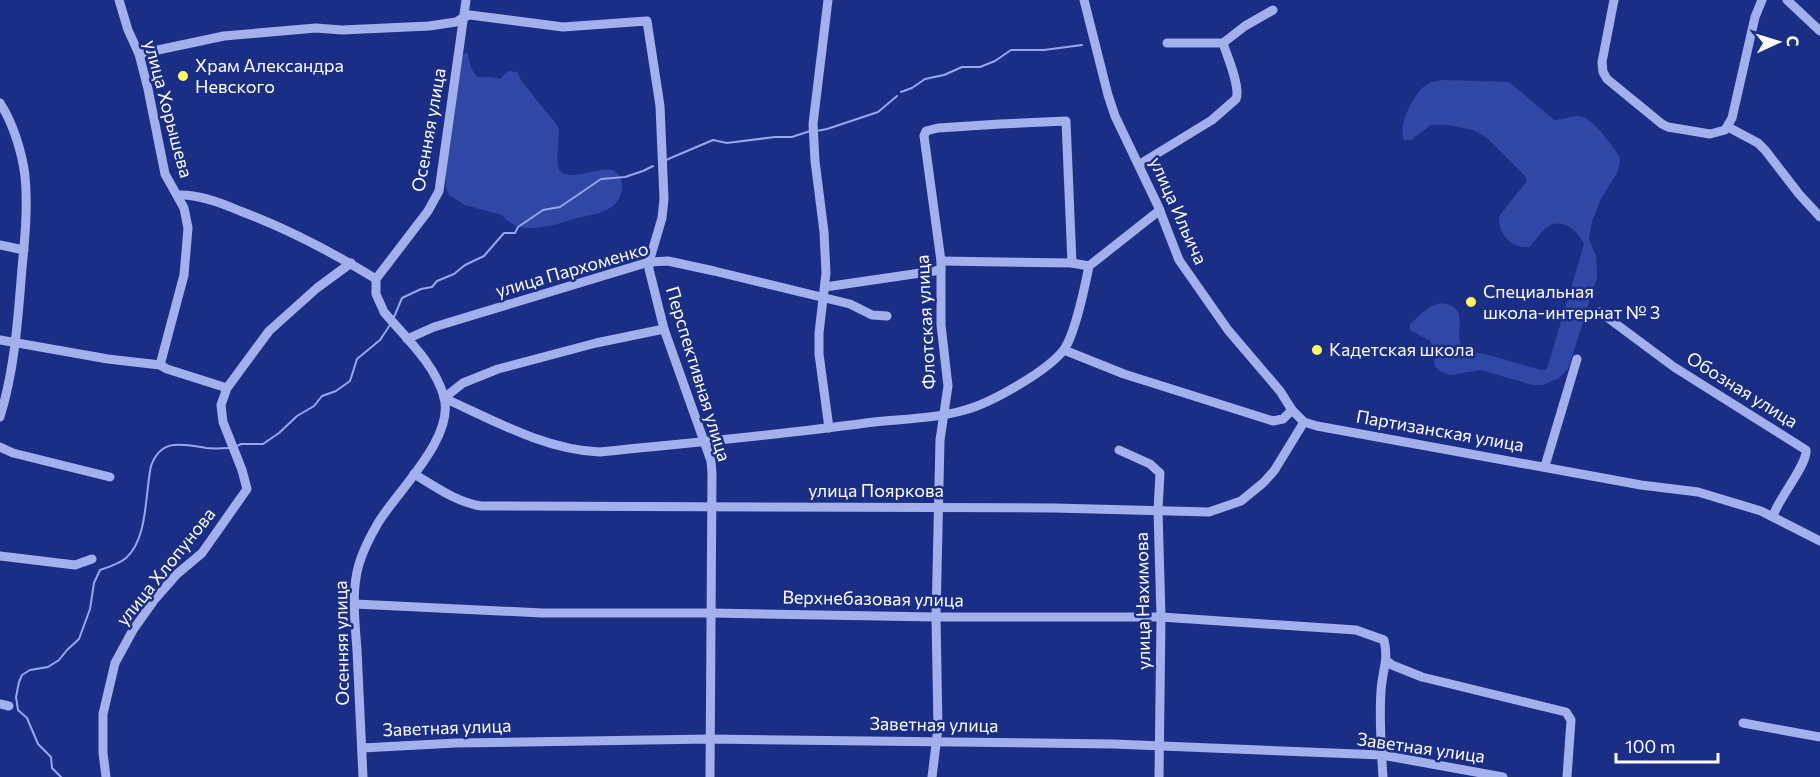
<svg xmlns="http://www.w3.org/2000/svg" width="1820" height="777" font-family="Commissioner,sans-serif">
	<rect width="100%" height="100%" fill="#1b2e86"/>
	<g fill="#3147a6">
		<path d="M 465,53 L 468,54 L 471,68 L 477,77 L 491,77 L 500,79 L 508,71 L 517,72 L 522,82 L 557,125 L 559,130 C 559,138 555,165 560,171 C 572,184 606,161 617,173 C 621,177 623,184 622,190 C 617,215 589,214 570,220 C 562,222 556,225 548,226 C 529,229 515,231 502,215 L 465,205 L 449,195 L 446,187 L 446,168 L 462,55 Z"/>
		<path d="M 1444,80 L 1509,82 L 1554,120 C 1563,120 1570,116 1578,116 C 1592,116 1611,144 1619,156 L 1620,161 L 1618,171 L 1601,199 L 1592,221 L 1589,239 L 1596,256 L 1597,278 L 1568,369 L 1559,378 L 1543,385 L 1533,385 L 1481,370 L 1450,375 L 1440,371 L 1435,366 L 1432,346 L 1430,341 L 1410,330 L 1410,324 C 1422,314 1434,298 1450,305 C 1470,314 1451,338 1465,351 L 1485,354 L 1541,370 L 1547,369 L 1584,244 C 1578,231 1564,218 1549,226 C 1541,230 1536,241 1529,247 C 1511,249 1496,232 1500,215 L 1527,181 L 1524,175 L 1486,137 L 1473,130 L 1449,125 L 1431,125 L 1411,140 L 1404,140 C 1397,126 1414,93 1426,85 C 1431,81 1438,81 1444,80 Z"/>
	</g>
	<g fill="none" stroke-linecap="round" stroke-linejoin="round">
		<g stroke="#95a7ee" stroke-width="2">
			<polyline points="901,92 912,88 925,79 944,75 962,67 980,67 995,61 1011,50 1044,50 1082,45"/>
			<polyline points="816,131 827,129 878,112 897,96"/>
			<polyline points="666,160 713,140 727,143 775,137 792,137 810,131"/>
			<polyline points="394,317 402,298 421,289 432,287 437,281 454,274 465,265 484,256 504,233 515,233 518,227 543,210 560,207 601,179 625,177 643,171 653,166"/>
			<polyline points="235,447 241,444 263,444 279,433 297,416 314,406 322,396 336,391 350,381 357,359 380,340 390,325"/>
			<path d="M 61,777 L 52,768 L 51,757 L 38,744 L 27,718 L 18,710 L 16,697 L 19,682 L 22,675 L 30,670 L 48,667 L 59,660 L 67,650 L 79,639 L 90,609 L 94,583 L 100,570 C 109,567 119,564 126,558 C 148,539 145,493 151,466 C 161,438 182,444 206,448 C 214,449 222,448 230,448"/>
		</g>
		<g stroke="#a2b0ec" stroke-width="9">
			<polyline points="119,0 128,30 139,54 148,89 165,174 184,208 188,228 184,275 160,365"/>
			<polyline points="828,0 813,124 815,161 824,232 826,273 819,333 819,354 829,428"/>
			<polyline points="1084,0 1108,95 1115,116 1158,206 1179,260 1228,330 1280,391 1292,410"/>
			<polyline points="1614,0 1602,62 1603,72 1607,79 1662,124 1668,127 1710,134 1725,130 1732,118 1755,17 1762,0"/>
			<polyline points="1787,0 1820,31"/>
			<polyline points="1167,43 1223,43 1245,26 1273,10"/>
			<polyline points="139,54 224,36 316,28 342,30 429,26 456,22 464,17 470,15 563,27 647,21 660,106 664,199 662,218 649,262 649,269 664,329 711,461 712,473 710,777"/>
			<path d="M 0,103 C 13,123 22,152 25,176 C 28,205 25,238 22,268 C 18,318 15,368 0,417"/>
			<polyline points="1728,127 1758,143 1765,150 1799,194 1820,217"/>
			<path d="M 1140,164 L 1212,120 L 1236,99 C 1241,87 1227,56 1223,43"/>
			<path d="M 178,195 C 198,194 222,203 240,211 C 288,229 332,252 376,279"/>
			<polyline points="0,245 24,250"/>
			<polyline points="941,261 1072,263 1089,266 1160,210"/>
			<polyline points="825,287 941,270"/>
			<path d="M 1600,312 L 1674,367 L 1806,450 C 1808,464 1778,499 1773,516"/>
			<path d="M 664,329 L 596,343 L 498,369 L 463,383 L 444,398 C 493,420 545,450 600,452 C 689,443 778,435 866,423 C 899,419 934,419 965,410 C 991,403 1050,370 1065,348 C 1075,332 1085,286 1089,266"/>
			<polyline points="407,339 434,327 649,262 668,261 714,271 850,304 872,315 887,316"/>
			<polyline points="0,340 108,359 160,365 167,369 227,388"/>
			<polyline points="1064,350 1124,374 1273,421 1283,419 1292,410 1304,422 1317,426 1641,485 1698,492 1761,511 1820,541"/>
			<polyline points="0,447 13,453 110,477"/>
			<polyline points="1119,450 1150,464 1160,473 1158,510 1161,617 1159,777"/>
			<polyline points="1545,466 1577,359"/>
			<path d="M 414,474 C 436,487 456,502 481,506 L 1054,508 L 1209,512 L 1241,501 L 1263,483 L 1274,471 L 1304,422"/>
			<polyline points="0,556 75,565 92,559"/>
			<path d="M 355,604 L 542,613 L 712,613 L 936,617 L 1161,617 L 1356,630 L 1384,640 C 1389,661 1382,671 1381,691 C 1379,720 1381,748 1383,777"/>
			<polyline points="1387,661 1392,665 1422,677 1566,712 1571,720 1567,777"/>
			<polyline points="0,704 9,706"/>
			<polyline points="1743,723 1820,737"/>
			<polyline points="362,748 456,743 710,739 1114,744 1382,755 1503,777"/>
			<polyline points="106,777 103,753 103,714 115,663 133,630 155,599 177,574 202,553 247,489 242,470 223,422 221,405 227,388 269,331 317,288 351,263"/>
			<path d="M 363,777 C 361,735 359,692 357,650 C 355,622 351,591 359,564 C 363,551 371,535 378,523 C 398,490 455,438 444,397 C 435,364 405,337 384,312 L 376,294 L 376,279 L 428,211 L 439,191 L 466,0"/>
			<polyline points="932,777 938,728 936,617 940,440 948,386 941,325 941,261 924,136 926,131 938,128 1000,124 1066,121 1072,263"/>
		</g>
	</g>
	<g fill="#fef95e" stroke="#1b2e86" stroke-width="2">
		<circle cx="183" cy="76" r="6"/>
		<circle cx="1471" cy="302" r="6"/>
		<circle cx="1317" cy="350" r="6"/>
	</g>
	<g text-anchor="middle" stroke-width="5" stroke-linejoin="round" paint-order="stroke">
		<g font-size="18" fill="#fff" stroke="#1b2e86" text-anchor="start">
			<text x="195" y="72">Храм Александра<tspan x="195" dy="21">Невского</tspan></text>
			<text x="1483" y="298">Специальная<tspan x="1483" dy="21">школа-интернат № 3</tspan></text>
			<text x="1329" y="356">Кадетская школа</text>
		</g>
		<g font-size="18" fill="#fff" stroke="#1b2e86">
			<text transform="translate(168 109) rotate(75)" y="6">улица Хорышева</text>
			<text transform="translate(429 130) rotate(-80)" y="6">Осенняя улица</text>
			<text transform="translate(1178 211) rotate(66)" y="6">улица Ильича</text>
			<text transform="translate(572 270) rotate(-16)" y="6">улица Пархоменко</text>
			<text transform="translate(926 322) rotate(-93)" y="6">Флотская улица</text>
			<text transform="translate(698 374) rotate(73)" y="6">Перспективная улица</text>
			<text transform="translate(1742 390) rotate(32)" y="6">Обозная улица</text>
			<text transform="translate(1440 431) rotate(10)" y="6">Партизанская улица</text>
			<text x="876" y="497">улица Пояркова</text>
			<text transform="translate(166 567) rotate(-51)" y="6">улица Хлопунова</text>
			<text transform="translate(873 599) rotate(1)" y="6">Верхнебазовая улица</text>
			<text transform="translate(1143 601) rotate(-91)" y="6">улица Нахимова</text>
			<text transform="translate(342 643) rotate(-91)" y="6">Осенняя улица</text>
			<text transform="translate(934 725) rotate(1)" y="6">Заветная улица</text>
			<text transform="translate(447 728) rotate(-2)" y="6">Заветная улица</text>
			<text transform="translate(1421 748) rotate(8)" y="6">Заветная улица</text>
		</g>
	</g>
	<g transform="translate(1778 42) rotate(86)" stroke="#1b2e86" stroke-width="4.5" paint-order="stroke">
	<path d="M0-4.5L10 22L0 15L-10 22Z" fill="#ffffff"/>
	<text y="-9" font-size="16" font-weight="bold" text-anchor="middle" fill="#ffffff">С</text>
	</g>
	<path d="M1616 753v9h102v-9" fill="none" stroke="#ffffff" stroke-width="3"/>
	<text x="1625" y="753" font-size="18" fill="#ffffff" stroke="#1b2e86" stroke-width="4.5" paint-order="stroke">100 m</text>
</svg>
